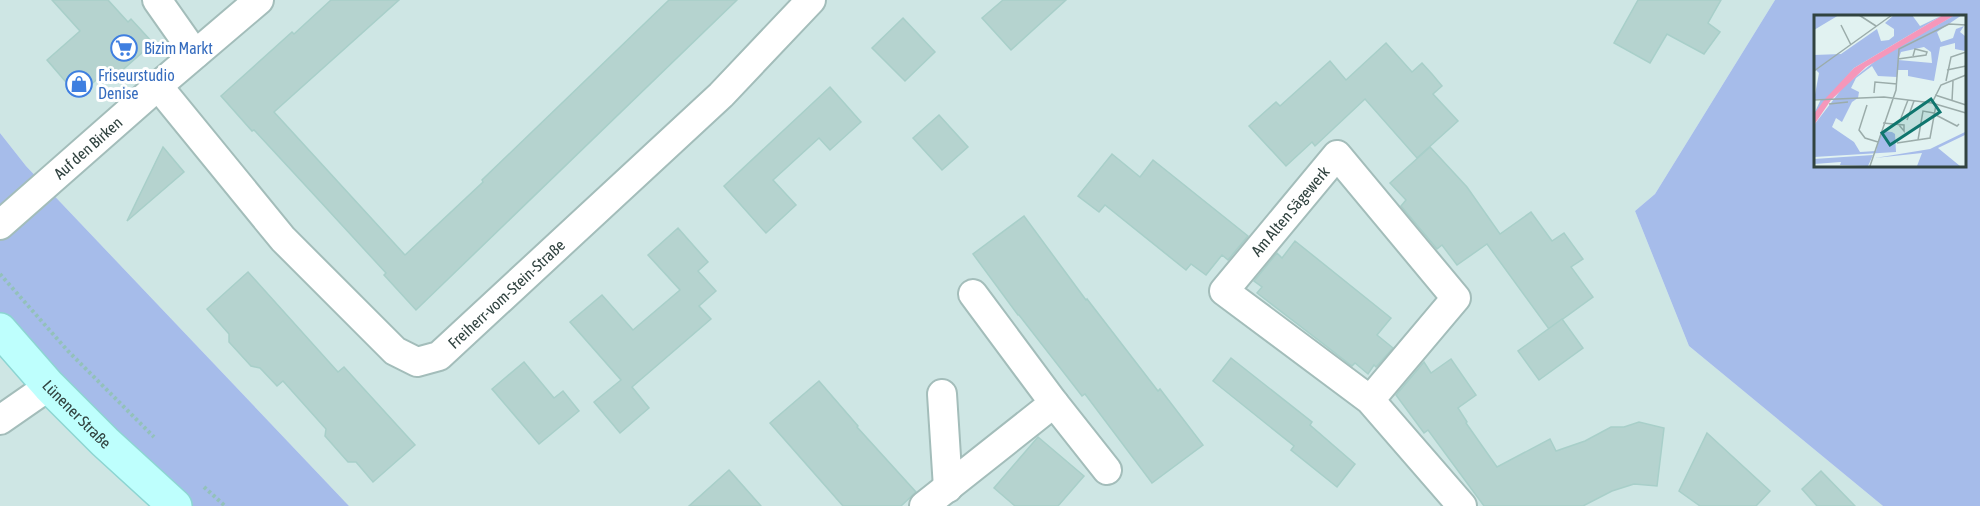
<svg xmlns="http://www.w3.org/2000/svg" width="1980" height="506" font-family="'Asap Condensed',sans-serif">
	<rect width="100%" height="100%" fill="#e1f2f1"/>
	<g fill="#cee6e4">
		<polygon points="0,0 1775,0 1655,194 1635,211 1689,346 1883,506 349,506 26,166 0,133"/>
		<polygon points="0,336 165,506 0,506"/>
	</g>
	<g fill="#a6bcea" fill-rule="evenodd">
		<path d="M 1775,0 L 1980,0 L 1980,506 L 1883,506 L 1689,346 L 1635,211 L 1655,194 ZM 1964,16 L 1964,165 L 1815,165 L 1815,16 Z"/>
		<polygon points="0,133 26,166 349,506 165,506 0,336"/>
	</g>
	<g fill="#b5d3cf" stroke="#a8cfc9" stroke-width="1.5">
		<polygon points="52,0 108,0 128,22 131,19 153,43 118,74 111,67 78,96 47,60 80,31"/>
		<polygon points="331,0 399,0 274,112 405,255 483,182 482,180 669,0 737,0 416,310 384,275 386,273 317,198 254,130 252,131 221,96 292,32 294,34"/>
		<polygon points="1003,0 1066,0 1011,50 982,18"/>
		<polygon points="1638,0 1721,0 1708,23 1720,32 1704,54 1667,34 1650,63 1614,43"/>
		<polygon points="903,18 935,52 905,81 872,48"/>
		<polygon points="1386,43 1412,72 1422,63 1432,74 1442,86 1433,94 1458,121 1417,158 1365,99 1315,146 1312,142 1286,166 1249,126 1276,102 1280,106 1330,61 1346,80"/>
		<polygon points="830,87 861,122 830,150 819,138 773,180 796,205 766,233 724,186"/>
		<polygon points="939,115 968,147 942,170 913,138"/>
		<polygon points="163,147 184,172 127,221"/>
		<polygon points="1430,147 1467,187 1500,234 1531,212 1552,241 1564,233 1583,259 1571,267 1593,297 1549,329 1487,244 1457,265 1442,245 1437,249 1401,206 1406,200 1390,183"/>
		<polygon points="1112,154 1140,177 1153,160 1248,236 1228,260 1222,255 1206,275 1191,264 1186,270 1105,205 1099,212 1078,196"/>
		<polygon points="1024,216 1086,300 1087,299 1158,391 1160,389 1203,445 1152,483 1085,394 1082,396 1019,315 1018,315 973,254"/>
		<polygon points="678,228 708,262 698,271 716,291 699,306 711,319 632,387 649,408 620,433 594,402 621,380 570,322 602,295 633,330 680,290 648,255"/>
		<polygon points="1295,241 1391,318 1377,335 1393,348 1376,367 1374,365 1368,374 1355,363 1352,366 1257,293 1262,287 1254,281 1277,253 1282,258"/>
		<polygon points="248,272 338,372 344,367 415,445 373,482 356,462 348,462 325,436 326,429 283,381 277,386 260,368 251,366 229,342 229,334 207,309"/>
		<polygon points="1562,319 1583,348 1539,380 1518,351"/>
		<polygon points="1231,358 1312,422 1310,425 1355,464 1337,487 1291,450 1294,446 1213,381"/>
		<polygon points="1451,359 1476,395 1458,408 1467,422 1466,423 1497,467 1550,439 1556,451 1585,441 1611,427 1624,427 1639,422 1664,428 1657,486 1634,484 1612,491 1583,506 1484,506 1428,430 1424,433 1396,395 1424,362 1431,373"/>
		<polygon points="524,362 554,398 563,391 579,411 539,444 492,389"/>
		<polygon points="819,381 858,426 857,427 916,492 901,506 843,506 770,423"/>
		<polygon points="1707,433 1770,491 1756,506 1700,506 1679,491"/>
		<polygon points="1038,437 1084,476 1058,506 1015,506 994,488"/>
		<polygon points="729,470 761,506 689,506"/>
		<polygon points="1821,471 1855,506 1817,506 1802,489"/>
	</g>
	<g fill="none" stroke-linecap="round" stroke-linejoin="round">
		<g stroke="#a3bdba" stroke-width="32">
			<g id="minor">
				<polyline points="157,0 195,54"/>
				<path id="s1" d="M 158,86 L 283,239 L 395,351 L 417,362 L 439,356 L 721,95 L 811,0"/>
				<path id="s2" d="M 0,225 L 158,86 L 259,0"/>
				<polyline points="973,294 1054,403 1107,470"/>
				<polyline points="942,394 948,488"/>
				<polyline points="1370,400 1456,298 1337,155 1224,291 1370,400 1462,506"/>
				<polyline points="0,420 49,386"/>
				<polyline points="924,506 1054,403"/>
			</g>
		</g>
		<g stroke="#8cd5d2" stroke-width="36">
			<g id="secondary">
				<path id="s3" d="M 0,330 L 49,386 L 105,442 L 175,506"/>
			</g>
		</g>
		<g stroke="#93c1ba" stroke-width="4" stroke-dasharray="3 3" stroke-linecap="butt">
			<polyline points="0,274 68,351 154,437"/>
			<polyline points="204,487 225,506"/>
		</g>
		<use href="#minor" stroke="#fff" stroke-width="28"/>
		<use href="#secondary" stroke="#befffd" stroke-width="33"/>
	</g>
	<defs>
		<g id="supermarket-ring" transform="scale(1.35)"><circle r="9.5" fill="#fff" stroke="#3f7fe0" stroke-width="1.5"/><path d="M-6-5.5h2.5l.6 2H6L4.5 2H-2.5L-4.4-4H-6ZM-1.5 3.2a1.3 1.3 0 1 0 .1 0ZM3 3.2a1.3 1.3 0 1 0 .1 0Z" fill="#3f7fe0"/></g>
		<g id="shop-ring" transform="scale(1.35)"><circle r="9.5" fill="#fff" stroke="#3f7fe0" stroke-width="1.5"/><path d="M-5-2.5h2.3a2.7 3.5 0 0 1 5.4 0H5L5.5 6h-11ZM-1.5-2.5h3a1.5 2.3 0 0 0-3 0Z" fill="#3f7fe0"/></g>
	</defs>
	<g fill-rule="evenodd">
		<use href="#supermarket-ring" x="124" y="48"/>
		<use href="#shop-ring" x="79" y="84"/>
	</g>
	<g text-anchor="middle" stroke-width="6" stroke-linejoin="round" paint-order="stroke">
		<g font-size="16" fill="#366cbe" stroke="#fff" text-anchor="start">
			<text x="144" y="54">Bizim Markt</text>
			<text x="98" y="81">Friseurstudio<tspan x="98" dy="18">Denise</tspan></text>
		</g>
		<g font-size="16" fill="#314340" stroke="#fff">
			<text dy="6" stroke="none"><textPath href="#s2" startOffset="117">Auf den Birken</textPath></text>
			<text transform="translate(1290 211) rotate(-50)" y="6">Am Alten Sägewerk</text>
			<text dy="6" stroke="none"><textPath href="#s1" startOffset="495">Freiherr-vom-Stein-Straße</textPath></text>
			<text dy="6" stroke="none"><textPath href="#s3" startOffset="114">Lünener Straße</textPath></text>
		</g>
	</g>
	<g transform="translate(1814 15)">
		<rect width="152" height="152" fill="#e1f2f1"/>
		<path d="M 0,0 L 25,0 L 0,15 ZM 80,0 L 98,0 L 106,11 L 129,0 L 40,53 L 0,99 L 7,84 L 0,85 L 5,58 L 0,53 L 0,40 L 27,39 L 63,14 L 67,26 L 75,25 L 80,21 L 80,14 L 71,8 ZM 141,0 L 148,0 L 123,17 L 127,27 L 139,23 L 142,14 L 150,11 L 146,17 L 151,21 L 151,36 L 141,34 L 141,28 L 126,32 L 120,66 L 94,61 L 94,55 L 83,55 L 83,62 L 64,61 L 58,51 L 42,63 L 37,73 L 45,77 L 44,83 L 38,87 L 28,107 L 22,103 L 18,112 L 40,127 L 46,137 L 62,136 L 67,116 L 78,117 L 81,119 L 82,137 L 0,142 L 0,110 L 30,71 L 65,43 ZM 110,32 L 117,37 L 118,48 L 84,45 L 87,37 ZM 151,117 L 151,120 L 124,133 L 146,151 L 103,151 L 108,138 L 61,143 L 116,134 ZM 59,140 L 54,151 L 26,150 L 27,147 L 0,149 L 0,144 Z" fill="#a6bcea" fill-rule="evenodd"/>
		<path d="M 129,0 L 141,0 L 52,52 L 17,85 L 0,110 L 0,99 L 11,84 L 40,53 Z" fill="#f597ba"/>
		<path fill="none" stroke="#9bacaa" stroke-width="1.5" d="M 45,0 L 62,11M 27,10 L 37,30M 84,44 L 112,40 L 113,37 L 101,34 L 99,41M 133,55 L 152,51M 0,56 L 78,0M 132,66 L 137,42 L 152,37M 60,78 L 61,67 L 83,69M 121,80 L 152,90M 0,85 L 70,82 L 118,88 L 152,98M 138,86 L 139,66M 118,88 L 127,70 L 152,60M 15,89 L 34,87M 53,90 L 45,115 L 51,123 L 64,127M 120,99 L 143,111 L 145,109M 87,103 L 94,85M 93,105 L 100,86M 69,108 L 90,110 L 90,116 L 85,110M 104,125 L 109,96 L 120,98M 83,128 L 116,123 L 122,90M 56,151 L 82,75 L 85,34 L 135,9 L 152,10"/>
		<path fill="#0f766e" fill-opacity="0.15" stroke="#0f766e" stroke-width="3" d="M 117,84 L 126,97 L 76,130 L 68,118 Z"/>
		<rect width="152" height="152" fill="none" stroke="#314340" stroke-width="3"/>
	</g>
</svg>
